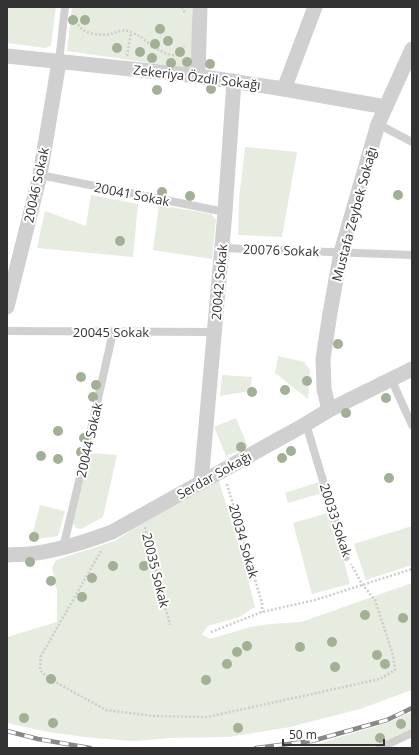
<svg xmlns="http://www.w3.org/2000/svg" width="419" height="755" font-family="'Open Sans',sans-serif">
	<rect width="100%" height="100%" fill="#fff"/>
	<g fill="#e6ecdf">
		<polygon points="7,7 56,7 51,45 46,48 7,43"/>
		<polygon points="72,7 192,7 192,69 67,51"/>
		<polygon points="245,147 297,152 282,237 238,235 239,199"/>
		<polygon points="91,195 138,204 133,257 37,248 45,211 86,226"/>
		<polygon points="159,205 211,214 216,220 212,259 153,250"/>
		<polygon points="278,356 304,362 310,370 308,399 275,373"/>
		<polygon points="222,375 252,377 250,391 220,396"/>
		<polygon points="236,418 248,447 226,456 214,427"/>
		<polygon points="90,453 117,455 103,517 81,529 76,528 73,523"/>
		<polygon points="219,481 244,563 255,607 239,617 208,626 202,634 210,639 250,627 270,624 301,622 412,583 412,690 360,709 290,727 229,737 171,738 134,741 93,738 48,732 7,723 7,637 57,622 57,591 52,568 56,560 115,541 133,529"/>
		<polygon points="319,482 322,493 288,503 285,493"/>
		<polygon points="40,505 65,511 58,536 31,540"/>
		<polygon points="331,512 350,584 312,594 293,523"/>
		<polygon points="412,526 412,565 366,580 354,544"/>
		<polygon points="412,712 412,729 372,748 292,748 314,745 387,723"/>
	</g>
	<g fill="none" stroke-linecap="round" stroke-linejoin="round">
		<g stroke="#cdcdcd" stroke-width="2.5" stroke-dasharray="2 2" stroke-linecap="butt">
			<polyline points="182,7 184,10 185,14"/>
			<path d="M 75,17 C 76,20 77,23 79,26 C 85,34 100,36 110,34 C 116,33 121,29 128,31 C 131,32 136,34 139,36 C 148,42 178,69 184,46"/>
			<polyline points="127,56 131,33"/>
			<polyline points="227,484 262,603 262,612"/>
			<polyline points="145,527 170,625"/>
			<polyline points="101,551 41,656 40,670 48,678 106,710 152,716 207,717 380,679 395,670 393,655 375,600 362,584 351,564"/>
			<polyline points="211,632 262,612 315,600 412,569"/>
			<polyline points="7,654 7,658"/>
		</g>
		<g stroke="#d0d0d0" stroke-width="8">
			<polyline points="59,62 65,7"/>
			<polyline points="378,124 412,142"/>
			<polyline points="40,175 225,212"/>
			<polyline points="222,248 412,255"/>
			<polyline points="7,331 214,332"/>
			<polyline points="391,379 412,425"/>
			<polyline points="306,424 346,557"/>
			<polyline points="63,548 86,452 113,332"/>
			<polyline points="380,748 412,733"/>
		</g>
		<g stroke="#d0d0d0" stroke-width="15">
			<polyline points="7,56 198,76 284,89 386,107"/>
			<polyline points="198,76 200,7"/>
			<polyline points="284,89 315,7"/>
			<polyline points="7,307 40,175 59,62"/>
			<polyline points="329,410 324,389 323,359 330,313 341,252 378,124 412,49"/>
			<polyline points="201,482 225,212 234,81"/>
			<path d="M 7,555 C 14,555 21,554 29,554 C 58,551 85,542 112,532 L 306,424 L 329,410 L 412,369"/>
		</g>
		<g stroke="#888" stroke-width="4.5">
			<g id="rail">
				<polyline points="7,731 38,739 90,748"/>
				<polyline points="256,748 312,741 387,720 412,708"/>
			</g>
		</g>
		<use href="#rail" stroke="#fff" stroke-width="3" stroke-dasharray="9" stroke-linecap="butt"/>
	</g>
	<g fill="#a2b095">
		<circle cx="73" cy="20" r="5"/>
		<circle cx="85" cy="20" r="5"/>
		<circle cx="160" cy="29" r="5"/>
		<circle cx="168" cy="41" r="5"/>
		<circle cx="155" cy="44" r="5"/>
		<circle cx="117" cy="48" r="5"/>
		<circle cx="140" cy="52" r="5"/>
		<circle cx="180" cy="52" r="5"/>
		<circle cx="152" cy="58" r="5"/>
		<circle cx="187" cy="62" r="5"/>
		<circle cx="171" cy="63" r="5"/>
		<circle cx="210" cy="64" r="5"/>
		<circle cx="211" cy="89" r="5"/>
		<circle cx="157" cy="90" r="5"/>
		<circle cx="162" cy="192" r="5"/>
		<circle cx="398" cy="195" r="5"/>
		<circle cx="190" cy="196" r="5"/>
		<circle cx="120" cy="241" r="5"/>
		<circle cx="338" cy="344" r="5"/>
		<circle cx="81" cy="377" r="5"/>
		<circle cx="307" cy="381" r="5"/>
		<circle cx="96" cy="385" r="5"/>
		<circle cx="285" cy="390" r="5"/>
		<circle cx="252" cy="392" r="5"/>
		<circle cx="93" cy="397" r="5"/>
		<circle cx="386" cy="398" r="5"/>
		<circle cx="346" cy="413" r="5"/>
		<circle cx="58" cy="431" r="5"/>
		<circle cx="84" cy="438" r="5"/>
		<circle cx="241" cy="447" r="5"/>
		<circle cx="291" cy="451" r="5"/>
		<circle cx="81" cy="452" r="5"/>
		<circle cx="41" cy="456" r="5"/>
		<circle cx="282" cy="458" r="5"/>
		<circle cx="58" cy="459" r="5"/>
		<circle cx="389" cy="478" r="5"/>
		<circle cx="34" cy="537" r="5"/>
		<circle cx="30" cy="562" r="5"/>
		<circle cx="113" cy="566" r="5"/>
		<circle cx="144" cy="566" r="5"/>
		<circle cx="92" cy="578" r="5"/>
		<circle cx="51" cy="581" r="5"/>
		<circle cx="82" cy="597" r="5"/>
		<circle cx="365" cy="615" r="5"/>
		<circle cx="403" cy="618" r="5"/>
		<circle cx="332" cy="642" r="5"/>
		<circle cx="247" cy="646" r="5"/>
		<circle cx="300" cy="647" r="5"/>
		<circle cx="237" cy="652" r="5"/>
		<circle cx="377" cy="655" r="5"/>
		<circle cx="227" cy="664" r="5"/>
		<circle cx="385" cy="664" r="5"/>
		<circle cx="335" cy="667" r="5"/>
		<circle cx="51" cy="679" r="5"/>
		<circle cx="206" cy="680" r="5"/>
		<circle cx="24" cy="718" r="5"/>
		<circle cx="53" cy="723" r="5"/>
		<circle cx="401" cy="724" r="5"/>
		<circle cx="238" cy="728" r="5"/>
		<circle cx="380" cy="738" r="5"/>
	</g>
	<g text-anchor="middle" stroke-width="4" stroke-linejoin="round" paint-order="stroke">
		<g font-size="13" fill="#333" stroke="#fff">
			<text transform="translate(197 77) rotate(7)" y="5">Zekeriya Özdil Sokağı</text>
			<text transform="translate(36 185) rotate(-78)" y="5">20046 Sokak</text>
			<text transform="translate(132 194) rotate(11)" y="5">20041 Sokak</text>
			<text transform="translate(354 214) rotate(-75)" y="5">Mustafa Zeybek Sokağı</text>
			<text transform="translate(281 250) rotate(2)" y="5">20076 Sokak</text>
			<text transform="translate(219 282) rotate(-85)" y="5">20042 Sokak</text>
			<text x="111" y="337">20045 Sokak</text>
			<text transform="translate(89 440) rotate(-77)" y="5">20044 Sokak</text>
			<text transform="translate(214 475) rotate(-29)" y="5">Serdar Sokağı</text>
			<text transform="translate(336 520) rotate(72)" y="5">20033 Sokak</text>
			<text transform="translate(244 541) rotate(74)" y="5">20034 Sokak</text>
			<text transform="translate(156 570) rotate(76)" y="5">20035 Sokak</text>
		</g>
	</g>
	<rect width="419" height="755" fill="none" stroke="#333333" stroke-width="16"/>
	<path d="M283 739v6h101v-6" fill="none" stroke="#333333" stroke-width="2"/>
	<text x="289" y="739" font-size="12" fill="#333333" stroke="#ffffff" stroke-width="3" paint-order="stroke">50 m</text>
</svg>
